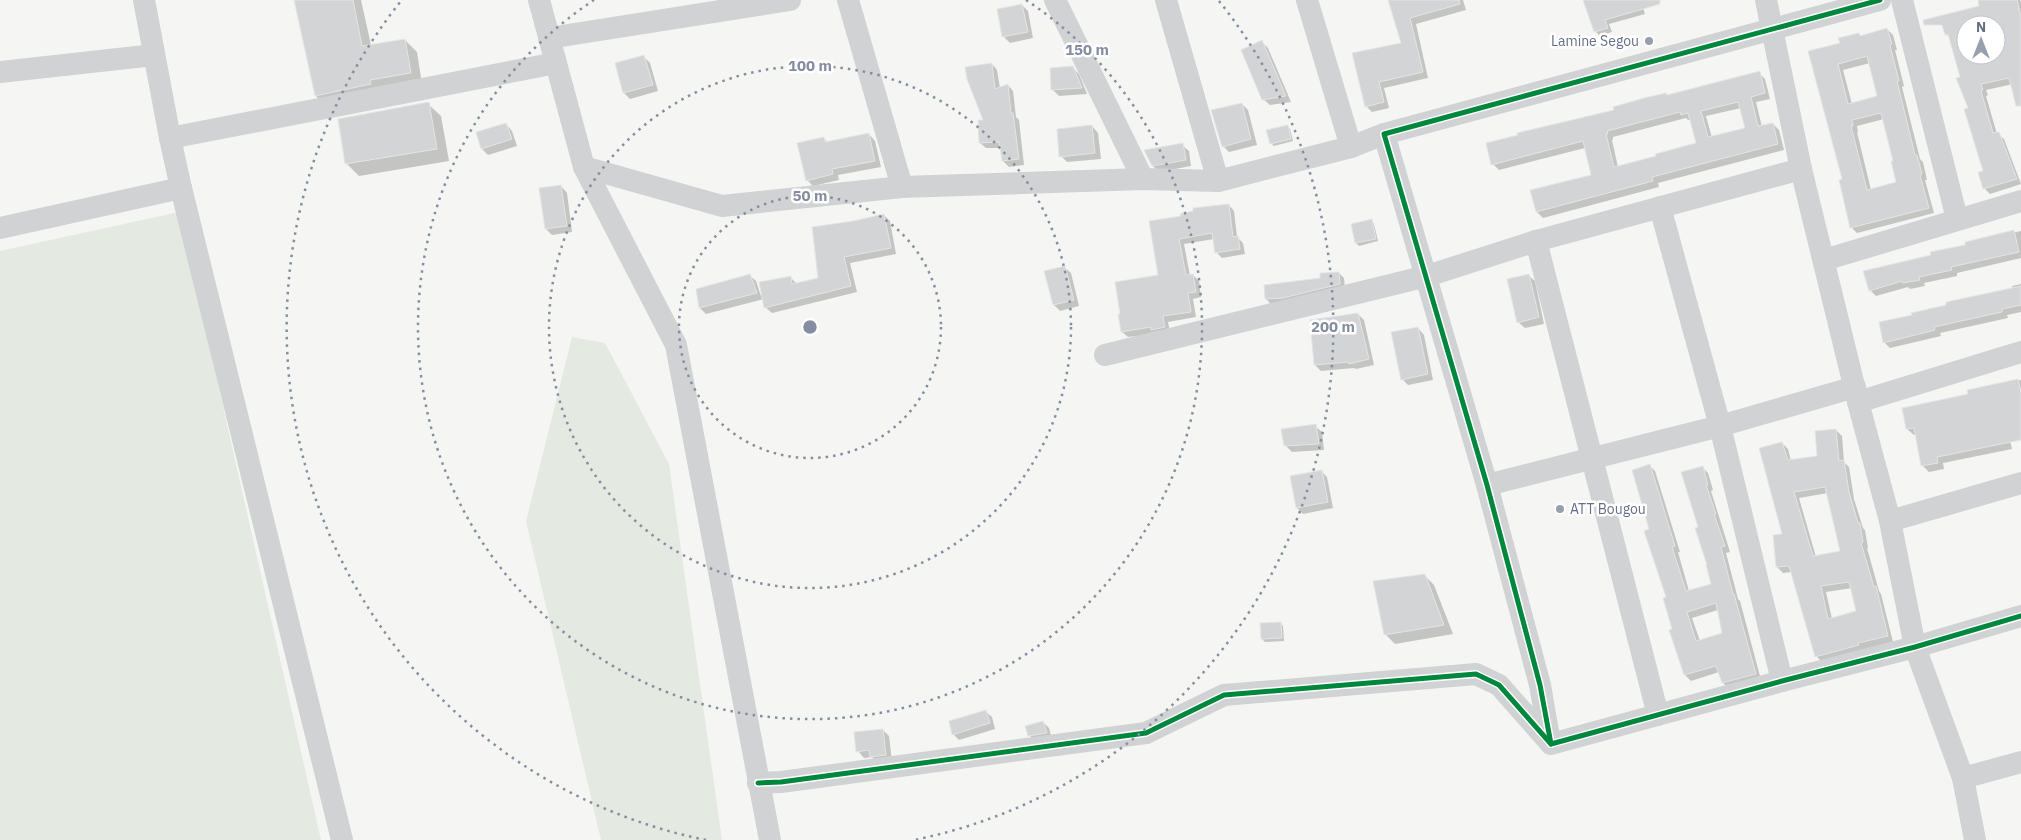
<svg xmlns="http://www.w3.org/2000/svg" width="2021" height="840" font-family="'IBM Plex Sans',sans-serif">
	<rect width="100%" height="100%" fill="#f5f6f4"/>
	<g fill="#e4e9e2">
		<polygon points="179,212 321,840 0,840 0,251"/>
		<polygon points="572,337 605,343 669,464 722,840 601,840 526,521"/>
	</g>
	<g fill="#0003" fill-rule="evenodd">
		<polygon points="295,0 361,0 371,45 405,40 417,52 422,84 328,108 316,96"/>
		<polygon points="1390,0 1463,0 1466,10 1416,24 1428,78 1384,88 1389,108 1372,112 1366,106 1354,54 1402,44"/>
		<polygon points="1584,0 1641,0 1645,14 1609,24 1612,32 1600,36 1595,31"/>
		<path d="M 1993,0 L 2020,0 L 2021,2 L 2021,100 L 2013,84 L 1986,90 L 1988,95 L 1986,96 L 1997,134 L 2004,139 L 2021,184 L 1990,194 L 1984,188 L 1984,172 L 1969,109 L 1950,38 L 1946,34 L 1980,6 ZM 1966,25 L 1996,25 L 1996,55 L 1966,55 Z"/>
		<polygon points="1022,5 1028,11 1033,38 1010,43 1003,36"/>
		<path d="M 1887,29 L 1893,35 L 1897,50 L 1895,50 L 1904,86 L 1902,87 L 1920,159 L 1923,162 L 1927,180 L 1925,180 L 1934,213 L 1857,233 L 1851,227 L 1844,180 L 1810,52 L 1841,44 L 1858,34 L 1861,37 ZM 1870,63 L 1878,97 L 1852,104 L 1843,70 ZM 1884,119 L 1895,162 L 1898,183 L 1871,190 L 1857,132 L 1858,132 L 1857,126 Z"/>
		<polygon points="1262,42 1268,48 1291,102 1270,105 1263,99"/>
		<polygon points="644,57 650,63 658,91 630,99 624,93 616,64"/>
		<polygon points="992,64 997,70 1000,88 1008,85 1013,91 1016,117 1019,120 1024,165 1009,167 1003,161 1001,148 986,148 980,143"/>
		<polygon points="1072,67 1079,74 1087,94 1059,96 1053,90"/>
		<path d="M 1759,73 L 1765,79 L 1770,99 L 1756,102 L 1762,127 L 1773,124 L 1779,130 L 1784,150 L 1658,183 L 1659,187 L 1543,218 L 1537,212 L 1592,176 L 1585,148 L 1499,170 L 1493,164 L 1615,110 ZM 1741,108 L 1747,129 L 1712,138 L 1706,116 ZM 1686,118 L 1688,120 L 1691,120 L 1698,144 L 1618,167 L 1612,140 L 1613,139 L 1613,137 Z"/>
		<polygon points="428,104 441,116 449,161 359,176 347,164"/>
		<polygon points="1242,104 1248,110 1257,145 1229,152 1223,146"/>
		<polygon points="506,124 512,131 517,146 488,155 482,149"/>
		<polygon points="1092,126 1098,133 1101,159 1067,162 1061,156"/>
		<polygon points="1287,126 1290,129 1293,141 1274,146 1271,143"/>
		<polygon points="869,134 875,141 881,167 838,175 839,180 813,186 807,180 824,138 828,143"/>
		<polygon points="1182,145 1189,151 1191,166 1159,172 1152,165"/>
		<polygon points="561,186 567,193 572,232 552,235 546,229"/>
		<polygon points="1229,205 1234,211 1237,237 1243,243 1245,254 1222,258 1216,252 1214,239 1184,244 1190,276 1193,275 1199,281 1201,297 1193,299 1196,317 1168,322 1170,332 1128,337 1122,332 1159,276 1182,217"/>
		<polygon points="884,215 890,221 896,254 850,263 857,292 772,313 765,307 764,299 706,314 700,308 697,289 749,275 756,281 761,296 790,277 797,284 820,279 853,222"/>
		<polygon points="1372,221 1374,224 1378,241 1359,246 1356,243 1353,225"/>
		<polygon points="2021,231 2021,258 1957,273 1957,276 1924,283 1925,286 1910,289 1908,287 1876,296 1870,290 1932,256 1967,246 1966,243"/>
		<polygon points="1064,267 1071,273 1079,306 1060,311 1054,305"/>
		<polygon points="1339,273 1344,278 1345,289 1271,304 1266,299 1289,284 1289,282 1322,279"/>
		<polygon points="1528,275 1535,281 1544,324 1525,328 1518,322"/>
		<polygon points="2021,284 2021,312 2007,315 2008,318 1940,333 1941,336 1890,348 1884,342 1913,316 2013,289 2012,286"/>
		<polygon points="1358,314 1364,320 1374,365 1356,369 1354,368 1321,371 1315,365"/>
		<polygon points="1418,328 1424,335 1433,380 1408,385 1402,379"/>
		<polygon points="2021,380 2021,438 2010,440 2012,449 1943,463 1944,469 1929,472 1922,465 1916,434 1914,435 1907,429 1970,394 1969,391"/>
		<polygon points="1315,426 1322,432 1324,450 1292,452 1285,445"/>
		<path d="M 1836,430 L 1842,436 L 1844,462 L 1849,467 L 1854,499 L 1863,528 L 1865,530 L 1868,548 L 1867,548 L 1879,591 L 1881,594 L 1893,642 L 1822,662 L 1816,656 L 1792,572 L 1783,573 L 1777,567 L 1783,535 L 1782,443 L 1788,449 L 1791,461 L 1819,458 ZM 1828,493 L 1841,552 L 1816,557 L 1799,498 ZM 1852,588 L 1858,612 L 1832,619 L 1826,592 Z"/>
		<path d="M 1649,465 L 1655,471 L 1680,552 L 1678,552 L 1689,591 L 1712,585 L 1700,527 L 1702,467 L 1708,473 L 1713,490 L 1711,491 L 1730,552 L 1726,553 L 1738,599 L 1740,601 L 1761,680 L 1729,688 L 1723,683 L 1719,672 L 1691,681 L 1685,675 L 1651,530 ZM 1718,610 L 1724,634 L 1700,641 L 1692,618 Z"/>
		<polygon points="1321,471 1327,477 1333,508 1303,514 1297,508"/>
		<polygon points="1424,575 1434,585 1453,634 1395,644 1385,634"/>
		<polygon points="1280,623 1283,626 1284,641 1265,642 1262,639"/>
		<polygon points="985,711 992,717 995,729 959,740 953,734"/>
		<polygon points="1043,722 1049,728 1052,739 1036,741 1029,735"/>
		<polygon points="883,730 889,736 892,761 877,762 872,757 864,758 858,751"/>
	</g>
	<g fill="#d3d4d5" stroke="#e4e5e4" fill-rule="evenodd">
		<polygon points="294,0 353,0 362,46 405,39 411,73 370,80 371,84 315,96"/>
		<polygon points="1388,0 1459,0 1460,4 1410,18 1423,72 1379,82 1384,102 1365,107 1352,53 1401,43"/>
		<polygon points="1583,0 1660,0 1660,4 1605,20 1608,28 1594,32"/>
		<path d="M 1978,0 L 2017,0 L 2021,17 L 2021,106 L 2016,106 L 2009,78 L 1981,84 L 1983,90 L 1981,91 L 1993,133 L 1999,132 L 2017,179 L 1983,189 L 1978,172 L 1983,171 L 1964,109 L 1968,108 L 1956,78 L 1960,77 L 1948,34 L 1945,35 L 1942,25 L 1924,25 L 1923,20 L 1979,6 ZM 1963,25 L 1996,25 L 1996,55 L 1966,55 L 1966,37 Z"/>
		<polygon points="1022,4 1028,32 1002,37 997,9"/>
		<path d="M 1887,28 L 1892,44 L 1890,45 L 1899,81 L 1897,81 L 1915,155 L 1917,155 L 1922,174 L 1920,175 L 1929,208 L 1850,228 L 1839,180 L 1842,179 L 1808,51 L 1840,43 L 1838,38 L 1859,33 L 1860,36 ZM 1867,56 L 1877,96 L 1848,104 L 1838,64 ZM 1881,113 L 1893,161 L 1891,161 L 1896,182 L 1867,190 L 1851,126 L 1853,126 L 1852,120 Z"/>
		<polygon points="1262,40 1286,96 1262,100 1241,50"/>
		<polygon points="644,55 653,85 623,93 615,63"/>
		<polygon points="992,63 995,89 1008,84 1011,113 1013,113 1019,159 1002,161 999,142 979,143 978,120 983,120 967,79 965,67"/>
		<polygon points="1073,66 1082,88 1051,90 1050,68"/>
		<path d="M 1760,71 L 1765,93 L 1751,97 L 1758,126 L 1773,123 L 1778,144 L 1652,177 L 1653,181 L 1536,212 L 1530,190 L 1591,175 L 1583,141 L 1491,165 L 1486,143 L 1518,135 L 1517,133 L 1614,110 L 1613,107 L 1644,98 L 1666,93 L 1667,95 ZM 1738,102 L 1745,128 L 1708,137 L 1701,111 ZM 1680,112 L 1681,115 L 1688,113 L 1696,143 L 1655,154 L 1656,156 L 1614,167 L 1606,134 L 1608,134 L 1607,131 Z"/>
		<polygon points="429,102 437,149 345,164 338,119"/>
		<polygon points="1242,103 1251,139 1222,147 1211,110"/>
		<polygon points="506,123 512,139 481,149 476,132"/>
		<polygon points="1092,125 1095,153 1059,157 1057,129"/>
		<polygon points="1288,125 1291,139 1270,144 1266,130"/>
		<polygon points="869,133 875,161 832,169 833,174 806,181 797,143 824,137 825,142"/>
		<polygon points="1183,143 1186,160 1152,166 1144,150"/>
		<polygon points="561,185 567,226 545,229 539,188"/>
		<polygon points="1229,204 1233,237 1238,236 1240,249 1215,253 1212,233 1179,239 1186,275 1193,274 1196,292 1188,293 1191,312 1163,316 1165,327 1151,330 1151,327 1121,332 1118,314 1120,314 1115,282 1158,275 1149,221 1181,216 1180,214 1193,211 1193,208"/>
		<polygon points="884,214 891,248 844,257 851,286 764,308 759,282 791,276 792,284 818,278 812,227 853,221"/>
		<polygon points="1372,219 1376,239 1355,243 1351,224"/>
		<polygon points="2014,230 2019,252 1951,267 1952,270 1919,277 1920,280 1903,283 1902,281 1869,291 1863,271 1931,255 1930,252 1965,245 1965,242"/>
		<polygon points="1065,266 1074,300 1053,305 1044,271"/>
		<polygon points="1339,272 1340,284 1283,298 1265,299 1264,285 1320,278 1320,273"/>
		<polygon points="750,274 757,293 699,308 696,289"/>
		<polygon points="1529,274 1539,317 1517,323 1507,279"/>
		<polygon points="2021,286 2021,305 2002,309 2002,312 1934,327 1935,330 1883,343 1879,322 1912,315 1911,313 1946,305 1946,302"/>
		<polygon points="1358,313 1369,359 1349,364 1348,362 1314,365 1310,320"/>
		<polygon points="1418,327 1428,374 1401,380 1391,332"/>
		<polygon points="2018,379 2021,392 2021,440 1937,457 1938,463 1921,466 1914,428 1906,429 1902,408 1968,394 1967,390"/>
		<polygon points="1316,424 1319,444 1284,446 1281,429"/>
		<path d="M 1836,429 L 1839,461 L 1844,460 L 1849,492 L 1858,523 L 1860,523 L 1863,542 L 1861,543 L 1874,587 L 1876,586 L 1888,636 L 1858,643 L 1859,645 L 1815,657 L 1789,566 L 1776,567 L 1773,535 L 1782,534 L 1759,448 L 1782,442 L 1788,460 L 1817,456 L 1815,431 ZM 1825,487 L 1840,551 L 1813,556 L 1794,492 ZM 1849,582 L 1856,611 L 1828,619 L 1821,586 Z"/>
		<path d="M 1650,464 L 1675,546 L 1672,547 L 1686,591 L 1711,584 L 1706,565 L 1707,565 L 1695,528 L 1698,527 L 1681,472 L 1703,466 L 1708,485 L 1706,485 L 1716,514 L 1714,514 L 1725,546 L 1721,547 L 1733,594 L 1734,594 L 1756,674 L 1722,683 L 1716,666 L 1684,675 L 1669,630 L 1672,629 L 1663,598 L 1666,597 L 1644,531 L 1649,529 L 1632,470 ZM 1716,603 L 1722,633 L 1696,641 L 1687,612 Z"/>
		<polygon points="1322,470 1328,502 1296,508 1290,476"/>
		<polygon points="1425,574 1444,625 1384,635 1373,581"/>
		<polygon points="1281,622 1282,638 1261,639 1260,623"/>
		<polygon points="986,710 990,723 952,735 949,721"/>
		<polygon points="1043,721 1047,733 1028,736 1025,726"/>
		<polygon points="883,729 886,755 870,757 869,750 856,752 854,732"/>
	</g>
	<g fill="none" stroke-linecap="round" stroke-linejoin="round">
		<g stroke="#d1d2d3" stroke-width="22">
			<polyline points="144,0 170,138 181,188 342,840"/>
			<polyline points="539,0 584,167 676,345 770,840"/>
			<polyline points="848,0 902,187"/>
			<polyline points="1055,0 1143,179"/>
			<polyline points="1166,0 1218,181"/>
			<polyline points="1307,0 1351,147"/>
			<polyline points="1766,0 1801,169 1858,402 1890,521 1915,647 1963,778 1975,840"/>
			<polyline points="1902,0 1957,219"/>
			<polyline points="549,38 790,0"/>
			<polyline points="0,72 154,55"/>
			<polyline points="170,138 556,63"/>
			<polyline points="584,167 722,206 902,187 1143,179 1218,181 1351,147 1384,134"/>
			<polyline points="1660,207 1720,426 1782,681"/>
			<polyline points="0,228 181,188"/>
			<polyline points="1536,241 1658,715"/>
			<polyline points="1824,260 2021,201"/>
			<polyline points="1105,355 1427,276 1536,241 1801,169"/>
			<polyline points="1858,402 2021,352"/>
			<polyline points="1487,485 1720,426 1855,387"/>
			<polyline points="1890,521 2021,483"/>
			<polyline points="1550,743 1540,685 1487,485 1384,134 1880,0"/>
			<polyline points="1963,778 2021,762"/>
			<polyline points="758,783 781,782 1146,733 1224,695 1476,674 1499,685 1551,744 1782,681 1915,647 2021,616"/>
		</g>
		<g stroke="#fff" stroke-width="8">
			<g id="cycleway">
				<polyline points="1551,744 1540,685 1487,485 1384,134 1880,0"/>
				<polyline points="758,783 781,782 1146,733 1224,695 1476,674 1499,685 1551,744 1782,681 1915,647 2021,616"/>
			</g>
		</g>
		<use href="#cycleway" stroke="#00873e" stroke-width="5"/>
	</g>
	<g fill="none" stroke="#858ea0" stroke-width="2.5" stroke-dasharray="2.5 5">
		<circle cx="810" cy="327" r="131"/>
		<circle cx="810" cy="327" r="261"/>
		<path d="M1026 0A392 392 0 1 1 594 0"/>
		<path d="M706 840A523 523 0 0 1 401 1M1219 1A523 523 0 0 1 914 840"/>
	</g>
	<g fill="#979ead" stroke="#fff" stroke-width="2">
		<circle cx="1649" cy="41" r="5"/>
		<circle cx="1560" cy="509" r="5"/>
	</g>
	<g text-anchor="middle" stroke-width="5" stroke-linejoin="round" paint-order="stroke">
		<g font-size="14" fill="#646f87" stroke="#fff" text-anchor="end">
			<text x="1639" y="46">Lamine Segou</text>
			<text x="1570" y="514" text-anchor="start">ATT Bougou</text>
		</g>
	</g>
	<circle cx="810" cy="327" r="8" fill="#858ea0" stroke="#fff" stroke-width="2.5"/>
	<g font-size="15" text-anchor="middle" font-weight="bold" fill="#858ea0" stroke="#fff" stroke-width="5" stroke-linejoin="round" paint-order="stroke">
		<text x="1087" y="55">150 m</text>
		<text x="810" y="71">100 m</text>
		<text x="810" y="201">50 m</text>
		<text x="1333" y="332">200 m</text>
	</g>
	<g transform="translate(1981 40)"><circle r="24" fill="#ffffff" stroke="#c1c5cf"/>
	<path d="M0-4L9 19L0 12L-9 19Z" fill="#979ead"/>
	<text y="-8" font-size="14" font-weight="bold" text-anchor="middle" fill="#646f87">N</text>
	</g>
</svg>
